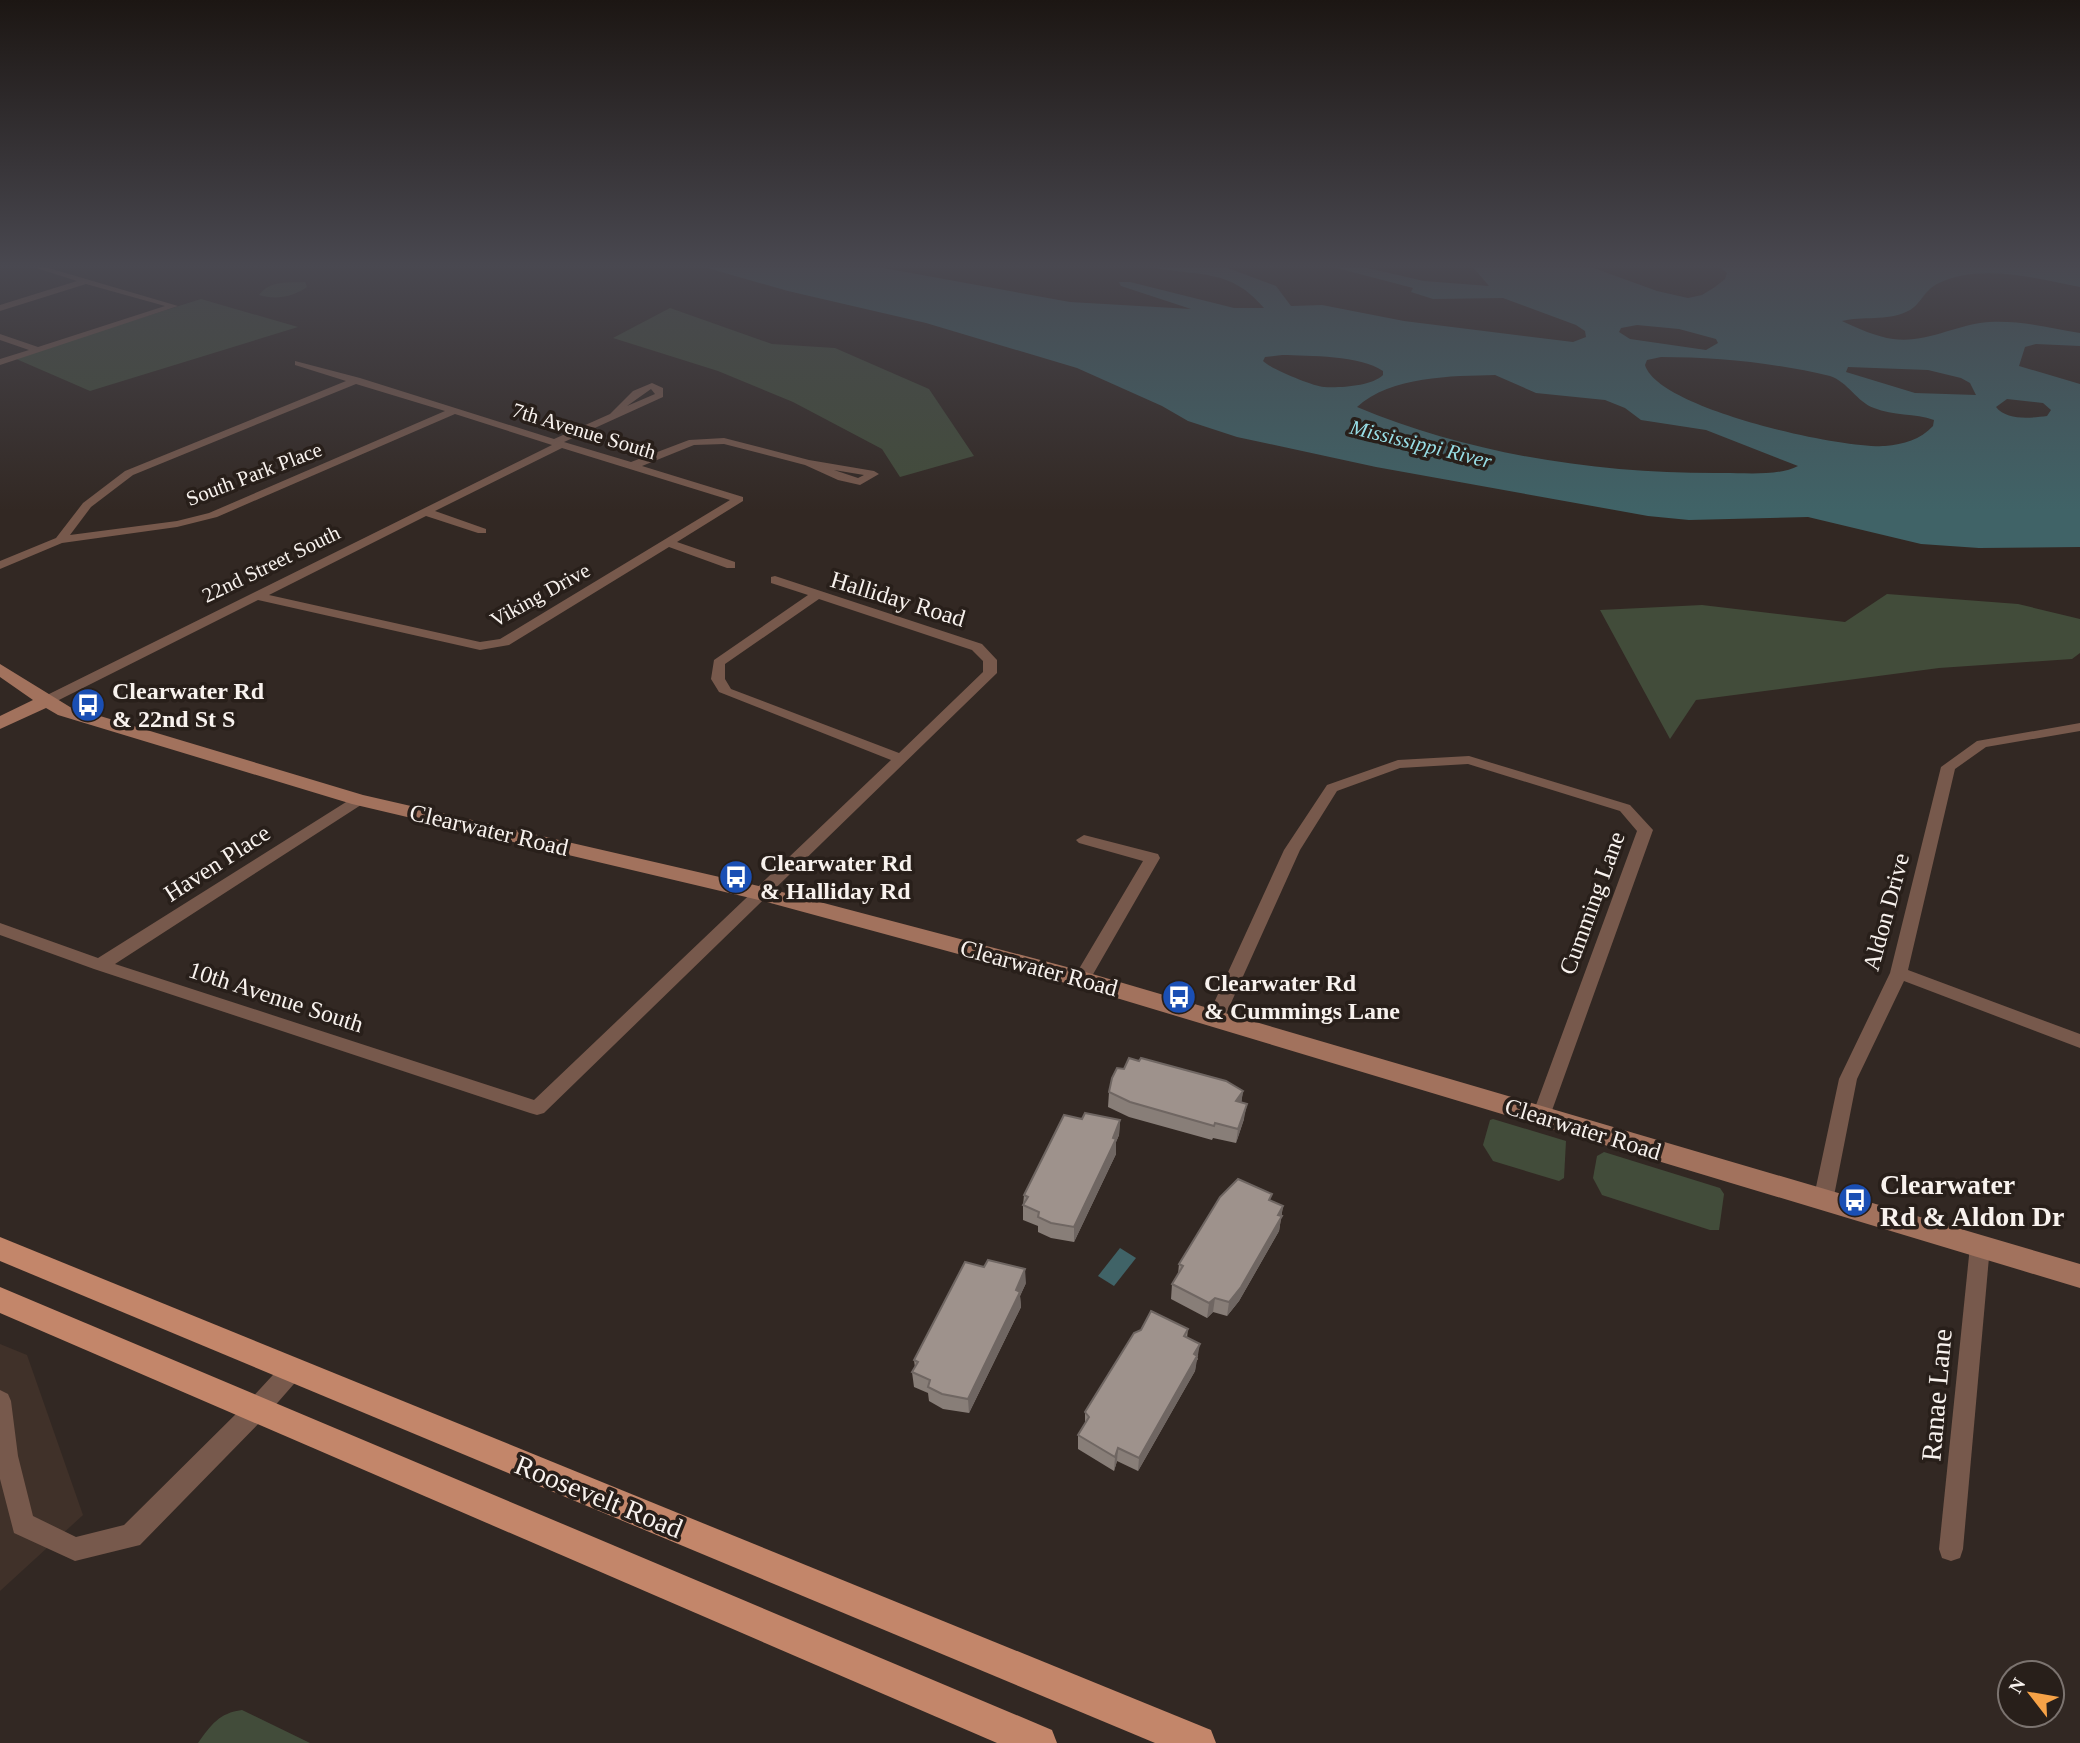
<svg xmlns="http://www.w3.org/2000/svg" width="2080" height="1743" font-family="Georgia,serif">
	<rect width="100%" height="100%" fill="#322823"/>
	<polygon fill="#403129" points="0,1344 27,1355 83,1515 0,1591"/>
	<g fill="#424c3a">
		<path d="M 305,282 L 307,287 C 293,297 275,300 259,295 C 270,280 288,283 305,282 Z"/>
		<polygon points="201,299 298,327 90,391 14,358"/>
		<polygon points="670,308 772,344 835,348 929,389 974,456 900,477 882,449 793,402 718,371 613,338"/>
		<polygon points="1887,594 2018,604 2080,619 2080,653 2072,659 1939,668 1696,700 1670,739 1600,610 1702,605 1845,622"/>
		<polygon points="1493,1119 1566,1141 1564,1178 1559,1181 1493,1161 1483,1145 1490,1120"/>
		<polygon points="1604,1152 1720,1188 1724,1194 1719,1230 1710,1230 1602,1195 1593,1178 1597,1156"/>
		<path d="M 242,1710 L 310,1743 L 198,1743 C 211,1725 219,1713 242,1710 Z"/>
	</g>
	<g fill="#406367" fill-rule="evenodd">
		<path d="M 704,267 L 878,267 L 1070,302 L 1191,309 L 1121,286 L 1119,282 L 1130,282 L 1234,308 L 1264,308 C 1230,267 1197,277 1151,267 L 1225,267 L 1276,286 L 1291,306 L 1322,305 L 1404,321 L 1573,342 L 1586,337 L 1585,331 L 1576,325 L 1503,298 L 1433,299 L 1411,292 L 1413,288 L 1333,267 L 1363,267 L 1424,281 L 1489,286 L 1473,267 L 1591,267 L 1657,291 L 1688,298 L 1702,295 L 1715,287 L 1725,279 L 1727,273 L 1720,267 L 2080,267 L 2080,287 C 2036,278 1978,263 1937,284 C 1922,292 1921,306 1906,312 C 1887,321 1862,316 1842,321 C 1857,328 1877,337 1893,339 C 1925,344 1957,324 1989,322 C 2020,320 2050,328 2080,333 L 2080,346 L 2036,344 L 2025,347 L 2019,366 L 2080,384 L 2080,547 L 1979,548 L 1921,544 L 1808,517 L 1689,520 L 1648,516 L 1376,467 L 1237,437 L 1188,421 L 1162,406 L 1077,368 L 926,323 L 788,291 ZM 1637,325 L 1679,329 L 1716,339 L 1718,343 L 1706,350 L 1630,339 L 1619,332 L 1621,328 ZM 1282,355 C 1310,356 1360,355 1383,371 L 1383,375 C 1372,386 1340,388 1324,387 C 1313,386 1271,369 1263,361 L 1265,357 ZM 1661,357 C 1718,357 1775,363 1830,376 C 1848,382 1857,402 1874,408 C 1893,416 1915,413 1934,420 L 1933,426 C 1920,440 1904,444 1885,446 C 1841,449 1658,409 1645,365 L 1647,360 ZM 1848,367 L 1928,370 L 1961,378 L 1970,383 L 1976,395 L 1915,393 L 1846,372 ZM 1495,375 L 1536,393 L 1605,400 L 1625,408 L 1641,420 L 1706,430 L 1798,466 C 1779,476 1746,473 1724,473 C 1600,474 1472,455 1357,407 C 1391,376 1452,376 1495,375 ZM 2007,399 L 2043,403 L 2051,410 L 2047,416 C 2031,418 2007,421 1996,407 Z"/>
		<polygon points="1120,1248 1136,1258 1114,1286 1098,1276"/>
	</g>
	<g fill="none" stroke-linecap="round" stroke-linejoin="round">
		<g fill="#77594c" fill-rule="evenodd">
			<polygon points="33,267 45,267 178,306 0,365 0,359 29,350 0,340 0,334 38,347 165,306 86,284 0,311 0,305 77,281"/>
			<path d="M 295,361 L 360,378 L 554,439 L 610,414 L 633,391 L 652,383 L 663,388 L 663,397 L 564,442 L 631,462 L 689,440 L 724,438 L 809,460 L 874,471 L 879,474 L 860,485 L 838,480 L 805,465 L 724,444 L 694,445 L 642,466 L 743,497 L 743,501 L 677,542 L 735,562 L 735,568 L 727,568 L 669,547 L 509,645 L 480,650 L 258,600 L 51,704 L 41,704 L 39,701 L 41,698 L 552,445 L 455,414 L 217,517 L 177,527 L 62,543 L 0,569 L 0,561 L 56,538 L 83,503 L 125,471 L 346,381 L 295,365 ZM 356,384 L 445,411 L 209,513 L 177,521 L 70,535 L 91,507 L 133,475 ZM 651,389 L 655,394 L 627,406 ZM 562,448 L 730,500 L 500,639 L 480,642 L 269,595 L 426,516 L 478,533 L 486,533 L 486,529 L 435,511 ZM 834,470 L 864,475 L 858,478 Z"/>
			<path d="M 775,576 L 982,644 L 997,660 L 997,673 L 544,1113 L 537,1115 L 530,1113 L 94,969 L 0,935 L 0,923 L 98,958 L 354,797 L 364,797 L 366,800 L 364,803 L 115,964 L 534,1100 L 891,760 L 719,692 L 711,679 L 714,660 L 808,595 L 771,583 L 771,577 ZM 819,599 L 972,650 L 983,661 L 983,672 L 899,753 L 731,689 L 725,679 L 725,664 Z"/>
			<polygon points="2080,723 2080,731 1986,747 1955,769 1908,970 2080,1034 2080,1048 1904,981 1857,1079 1833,1201 1830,1207 1823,1209 1816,1207 1813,1201 1839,1079 1890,973 1941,767 1977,741"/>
			<polygon points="1469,756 1630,805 1653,830 1550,1116 1548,1121 1541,1123 1534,1121 1532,1116 1637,831 1620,811 1468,764 1400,768 1337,791 1300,850 1222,1023 1210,1023 1207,1018 1284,850 1327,785 1398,760"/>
			<polygon points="1084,835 1158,854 1160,858 1088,983 1076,983 1073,979 1143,861 1079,843 1076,840"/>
			<polygon points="1980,1237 1987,1240 1990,1246 1963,1549 1960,1558 1951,1561 1942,1558 1939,1549 1970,1246 1973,1240"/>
			<polygon points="292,1360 300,1363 303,1370 300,1377 265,1417 140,1545 75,1561 14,1533 0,1479 0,1390 8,1394 11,1401 18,1456 33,1516 76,1537 124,1525 249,1401 284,1363"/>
		</g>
		<polygon fill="#a2725d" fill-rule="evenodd" points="0,664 70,707 363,795 763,887 1082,971 2080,1264 2080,1288 1080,987 763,901 352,804 58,715 46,708 0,729 0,716 33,700 0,677"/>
		<g fill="#c3866a" fill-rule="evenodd">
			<polygon points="0,1237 1211,1730 1216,1743 1155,1743 0,1261"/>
			<polygon points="0,1287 1052,1730 1057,1743 997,1743 0,1313"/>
		</g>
	</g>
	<g fill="#887e78">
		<polygon points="1139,1061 1243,1091 1241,1103 1244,1119 1236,1143 1213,1138 1212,1140 1129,1117 1108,1107 1109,1092 1124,1069"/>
		<polygon points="1082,1119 1120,1120 1119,1135 1116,1142 1116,1154 1074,1242 1051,1238 1038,1232 1038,1226 1023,1220 1023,1205 1024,1195"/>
		<polygon points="1271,1201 1283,1206 1279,1231 1239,1301 1227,1316 1213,1312 1207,1318 1171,1299 1172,1284 1178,1274 1179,1264"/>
		<polygon points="1026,1283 1020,1296 1021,1307 969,1413 943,1409 929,1401 928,1393 914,1387 912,1372 915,1368 914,1360"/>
		<polygon points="1188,1329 1187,1338 1198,1359 1196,1362 1195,1371 1138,1471 1117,1461 1114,1471 1078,1449 1078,1435 1085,1424 1085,1412"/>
	</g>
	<g fill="#6f6662">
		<polygon points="1243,1091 1241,1105 1236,1101"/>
		<polygon points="1247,1104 1244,1119 1236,1143 1238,1129"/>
		<polygon points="1120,1120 1119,1135 1116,1142 1116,1154 1074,1242 1074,1227"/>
		<polygon points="1283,1206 1279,1231 1239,1301 1227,1316 1229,1302"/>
		<polygon points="1025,1269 1026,1283 1020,1296 1021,1307 969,1413 968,1399"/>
		<polygon points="1215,1298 1213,1312 1207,1318 1209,1303"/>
		<polygon points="1200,1344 1195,1371 1138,1471 1139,1458 1194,1354"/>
		<polygon points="1118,1448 1117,1461 1114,1471 1115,1457"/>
	</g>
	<g fill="#9e928c" stroke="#6f6662" stroke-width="2">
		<polygon points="1129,1058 1139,1061 1141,1058 1226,1081 1243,1091 1236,1101 1247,1104 1238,1129 1215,1123 1214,1126 1130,1102 1109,1092 1112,1078 1117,1068 1124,1069"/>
		<polygon points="1085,1113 1120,1120 1113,1138 1116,1139 1074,1227 1051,1223 1038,1217 1039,1212 1023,1205 1028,1197 1024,1195 1064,1115 1082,1119"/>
		<polygon points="1238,1179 1272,1194 1269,1200 1283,1206 1278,1215 1282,1216 1241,1287 1229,1302 1215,1298 1209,1303 1172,1284 1183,1266 1179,1264 1220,1197"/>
		<polygon points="988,1260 1025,1269 1016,1290 1020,1292 968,1399 942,1394 928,1387 930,1380 912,1372 918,1362 914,1360 965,1262 984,1267"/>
		<polygon points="1151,1311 1188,1329 1184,1336 1200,1344 1194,1354 1197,1356 1139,1458 1118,1448 1115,1457 1078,1435 1089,1417 1085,1412 1134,1333 1141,1330"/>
	</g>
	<linearGradient id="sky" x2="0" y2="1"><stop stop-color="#1c1613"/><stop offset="0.52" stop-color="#494850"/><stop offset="1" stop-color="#494850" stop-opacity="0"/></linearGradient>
	<rect width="2080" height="511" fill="url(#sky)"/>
	<defs>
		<g id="bus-disc" transform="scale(1.75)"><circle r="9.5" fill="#1a4fb4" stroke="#281f1a"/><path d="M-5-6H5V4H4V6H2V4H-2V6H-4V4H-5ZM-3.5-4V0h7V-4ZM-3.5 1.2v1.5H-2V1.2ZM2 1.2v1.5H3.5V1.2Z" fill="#fff"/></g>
	</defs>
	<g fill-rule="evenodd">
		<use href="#bus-disc" x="88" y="705"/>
		<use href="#bus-disc" x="736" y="877"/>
		<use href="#bus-disc" x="1179" y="997"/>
		<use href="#bus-disc" x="1855" y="1200"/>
	</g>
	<g text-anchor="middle" stroke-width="7" stroke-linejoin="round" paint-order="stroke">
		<g font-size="21" fill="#f8f2ee" stroke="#281f1a">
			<text transform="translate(584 431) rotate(17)" y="7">7th Avenue South</text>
			<text transform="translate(254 474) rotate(-21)" y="7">South Park Place</text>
			<text transform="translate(271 564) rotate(-26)" y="7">22nd Street South</text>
			<text transform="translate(540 595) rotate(-29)" y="7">Viking Drive</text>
		</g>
		<g font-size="21" font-style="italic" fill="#98dee6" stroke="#281f1a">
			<text transform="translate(1421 444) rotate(14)" y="7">Mississippi River</text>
		</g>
		<g font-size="24" fill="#f8f2ee" stroke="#281f1a">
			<text transform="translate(898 599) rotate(17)" y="8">Halliday Road</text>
			<text transform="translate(489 830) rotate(13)" y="8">Clearwater Road</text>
			<text transform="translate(217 863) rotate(-33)" y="8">Haven Place</text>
			<text transform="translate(1592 903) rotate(-70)" y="8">Cumming Lane</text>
			<text transform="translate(1886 912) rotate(-75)" y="8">Aldon Drive</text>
			<text transform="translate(1039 968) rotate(15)" y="8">Clearwater Road</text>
			<text transform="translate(276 997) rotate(18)" y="8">10th Avenue South</text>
			<text transform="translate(1583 1129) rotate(17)" y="8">Clearwater Road</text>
		</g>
		<g font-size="24" font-weight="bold" fill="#f8f2ee" stroke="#281f1a" text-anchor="start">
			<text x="112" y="699">Clearwater Rd<tspan x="112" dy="28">&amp; 22nd St S</tspan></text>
			<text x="760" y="871">Clearwater Rd<tspan x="760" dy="28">&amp; Halliday Rd</tspan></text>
			<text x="1204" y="991">Clearwater Rd<tspan x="1204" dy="28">&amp; Cummings Lane</tspan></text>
		</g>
		<g font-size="28" font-weight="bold" fill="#f8f2ee" stroke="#281f1a" text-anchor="start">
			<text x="1880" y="1194">Clearwater<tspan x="1880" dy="32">Rd &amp; Aldon Dr</tspan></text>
		</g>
		<g font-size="28" fill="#f8f2ee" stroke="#281f1a">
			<text transform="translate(1936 1395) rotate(-85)" y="10">Ranae Lane</text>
			<text transform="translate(599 1496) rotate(22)" y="10">Roosevelt Road</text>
		</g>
	</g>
	<g transform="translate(2031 1694) rotate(301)"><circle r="33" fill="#281f1a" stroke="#7b736f" stroke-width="2"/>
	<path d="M0-5L12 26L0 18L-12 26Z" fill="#f6a247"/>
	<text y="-10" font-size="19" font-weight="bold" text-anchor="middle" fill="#f8f2ee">N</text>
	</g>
</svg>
